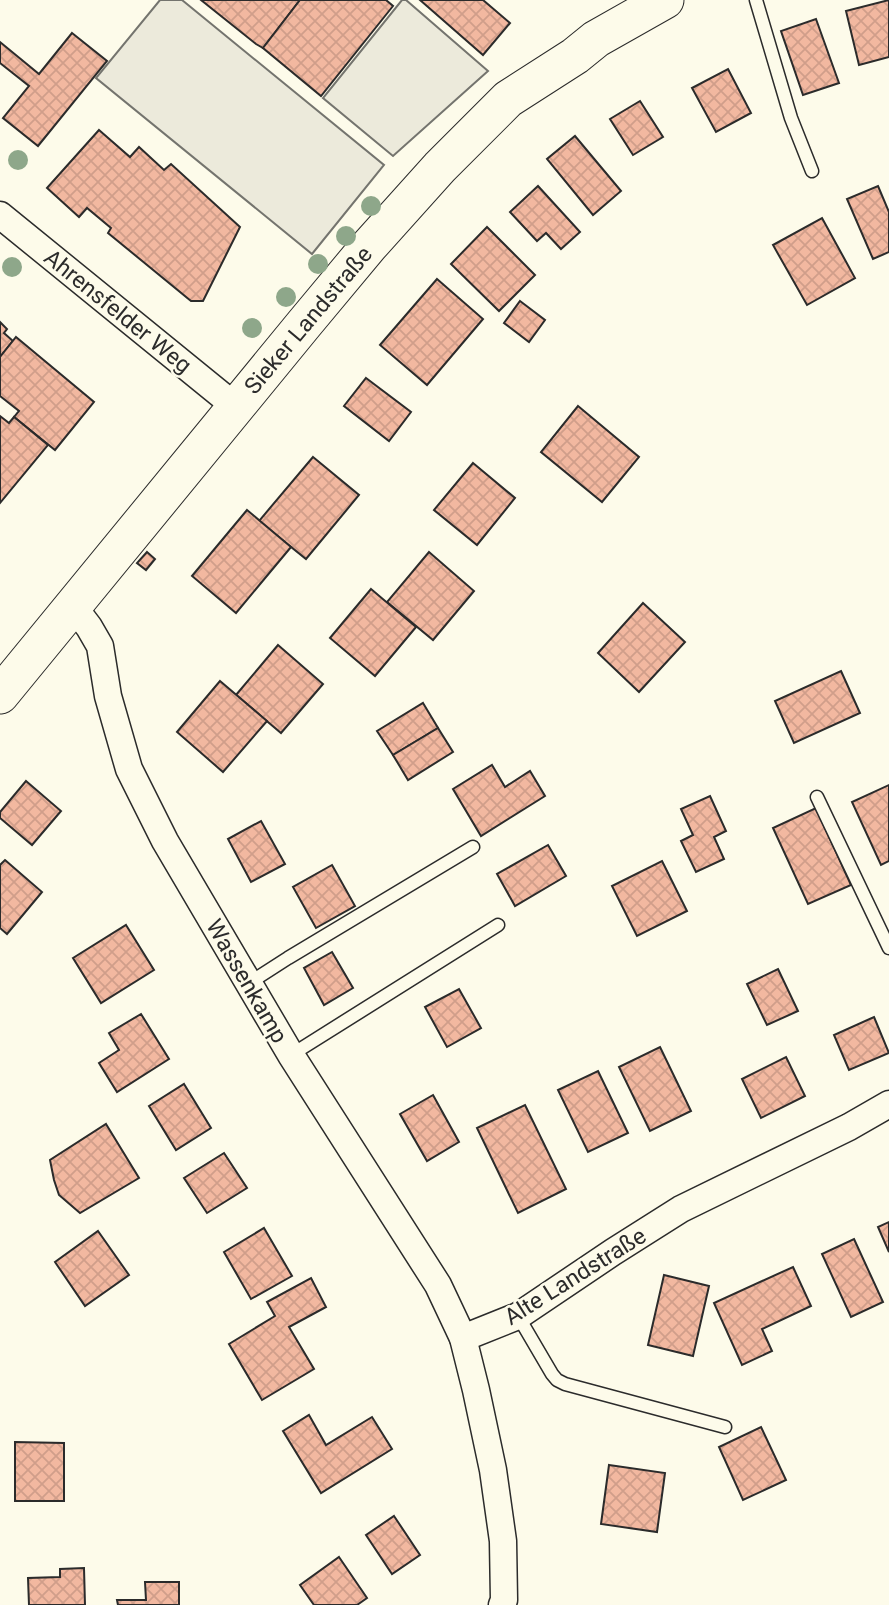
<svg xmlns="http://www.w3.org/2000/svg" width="889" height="1605" font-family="Roboto,sans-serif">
	<defs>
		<pattern id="building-cross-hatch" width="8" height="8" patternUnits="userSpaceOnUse" patternTransform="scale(1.75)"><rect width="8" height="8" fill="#f2b8a0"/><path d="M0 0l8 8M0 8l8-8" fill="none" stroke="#d09e8a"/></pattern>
	</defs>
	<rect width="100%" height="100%" fill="#fdfbea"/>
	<g fill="#eceadb" stroke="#74746e" stroke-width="2">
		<polygon points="160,0 182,0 384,165 312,254 96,78"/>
		<polygon points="402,0 406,0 488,71 393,156 323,98"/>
	</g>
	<g fill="url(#building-cross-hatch)" stroke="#2b2b2b" stroke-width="2">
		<polygon points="201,0 300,0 263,48 256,44"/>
		<polygon points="300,0 386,0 393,6 321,96 263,48"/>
		<polygon points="420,0 483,0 510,23 483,55"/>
		<polygon points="889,0 889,57 859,65 846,11"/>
		<polygon points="816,19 839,83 803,95 781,31"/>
		<polygon points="72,33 107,61 38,146 3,118 29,86 0,63 0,42 39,74"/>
		<polygon points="728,69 751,113 716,132 692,88"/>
		<polygon points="640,101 663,137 633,155 610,119"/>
		<polygon points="99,130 130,157 139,147 164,170 171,164 240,227 203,301 191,301 108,233 111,228 87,208 79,217 47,188"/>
		<polygon points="575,136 621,191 593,215 547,159"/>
		<polygon points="538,186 580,232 561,249 546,233 537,241 510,212"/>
		<polygon points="878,186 889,212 889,252 873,259 847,199"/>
		<polygon points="822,218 855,278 807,305 773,245"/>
		<polygon points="487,227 535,275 499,311 451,264"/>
		<polygon points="437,279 483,319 427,385 380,345"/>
		<polygon points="520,301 545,320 529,342 504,323"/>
		<polygon points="0,322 7,329 4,333 13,341 0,357"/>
		<polygon points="16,337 94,402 55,450 14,417 19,411 0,396 0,357"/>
		<polygon points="366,378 411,412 389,441 344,406"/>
		<polygon points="578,406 639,457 602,502 541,452"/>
		<polygon points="0,416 9,423 14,417 48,445 0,503"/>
		<polygon points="313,457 359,495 306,559 259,521"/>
		<polygon points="473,463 515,498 477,545 434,510"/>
		<polygon points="247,510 291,547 236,613 192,576"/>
		<polygon points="147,552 155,559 146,570 137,563"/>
		<polygon points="429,552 474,591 433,640 387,602"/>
		<polygon points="371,589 416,627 375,676 330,638"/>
		<polygon points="643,603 685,642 639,692 598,653"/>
		<polygon points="278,645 323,684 281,733 236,695"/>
		<polygon points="841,671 860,713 794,743 775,701"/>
		<polygon points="220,681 267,721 223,772 177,732"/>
		<polygon points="423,703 438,728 393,755 377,731"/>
		<polygon points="438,728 453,752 408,780 393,755"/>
		<polygon points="492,765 505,787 530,771 545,796 481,836 453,789"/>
		<polygon points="26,781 61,811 32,845 0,818 0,812"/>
		<polygon points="889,785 889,861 881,865 852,802"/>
		<polygon points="710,796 726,831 714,837 724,859 696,872 681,841 693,835 681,809"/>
		<polygon points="816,808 851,885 808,904 773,828"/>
		<polygon points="261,821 285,864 251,882 228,839"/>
		<polygon points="548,845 566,876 515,906 497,874"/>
		<polygon points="5,860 42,892 7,934 0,928 0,865"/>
		<polygon points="662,861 687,911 637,936 612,886"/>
		<polygon points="332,865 355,906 316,928 293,887"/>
		<polygon points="126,925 154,970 101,1003 73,958"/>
		<polygon points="332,952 353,988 324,1005 304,968"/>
		<polygon points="778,969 798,1011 767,1025 747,984"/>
		<polygon points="459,989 481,1028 447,1047 425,1007"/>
		<polygon points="141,1014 169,1059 117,1092 99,1063 119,1050 109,1033"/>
		<polygon points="874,1017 889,1053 849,1070 834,1035"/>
		<polygon points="660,1047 691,1111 650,1131 619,1067"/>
		<polygon points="786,1057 805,1096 761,1118 742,1079"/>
		<polygon points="598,1071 628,1133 588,1152 558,1090"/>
		<polygon points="184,1084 211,1128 176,1150 149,1106"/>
		<polygon points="433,1095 459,1142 427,1161 400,1114"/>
		<polygon points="525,1105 566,1189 518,1213 477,1128"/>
		<polygon points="106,1124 139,1178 80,1213 59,1195 54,1180 50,1160"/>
		<polygon points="224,1153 247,1188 207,1213 184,1178"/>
		<polygon points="889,1222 889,1252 878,1227"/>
		<polygon points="264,1228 292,1276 251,1299 224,1252"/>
		<polygon points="98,1231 129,1275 85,1306 55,1262"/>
		<polygon points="854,1239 883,1302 851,1317 822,1254"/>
		<polygon points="793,1267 811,1306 762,1329 772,1351 742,1365 714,1303"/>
		<polygon points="664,1275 709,1286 693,1356 648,1345"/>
		<polygon points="311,1278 326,1307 289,1327 314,1369 262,1400 229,1344 275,1316 267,1302"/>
		<polygon points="309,1415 326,1445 372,1417 392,1449 321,1493 283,1431"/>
		<polygon points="761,1427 786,1480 743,1500 719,1447"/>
		<polygon points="15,1442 64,1443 64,1501 15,1501"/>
		<polygon points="609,1465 665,1473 657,1532 601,1524"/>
		<polygon points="394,1516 420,1555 392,1574 366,1535"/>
		<polygon points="339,1557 367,1598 357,1605 314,1605 300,1585"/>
		<polygon points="84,1568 85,1605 29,1605 28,1578 60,1577 60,1569"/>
		<polygon points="145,1582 179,1582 179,1605 118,1605 117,1600 146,1600"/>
	</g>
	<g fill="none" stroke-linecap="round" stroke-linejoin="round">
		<g stroke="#2b2b2b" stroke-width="15">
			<g id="lane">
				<polyline points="756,0 791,118 812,171"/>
				<polyline points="817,797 889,948"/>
				<polyline points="249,983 288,958 473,847"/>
				<polyline points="291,1055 498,925"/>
				<polyline points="518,1316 552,1374 557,1380 565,1384 725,1427"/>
			</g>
		</g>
		<g stroke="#2b2b2b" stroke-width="29">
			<g id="street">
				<polyline points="0,215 236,407"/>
				<polyline points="73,606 89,627 100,646 108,696 129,769 165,841 291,1055 438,1285 463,1338 476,1390 493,1470 503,1541 504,1600 502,1605"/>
				<polyline points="463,1338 518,1316 613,1252 681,1209 849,1127 889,1104"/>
			</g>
		</g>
		<g stroke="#2b2b2b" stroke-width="39">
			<polyline id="secondary" points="0,695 304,324 369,246 440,167 508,99 575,56 596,39 665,0"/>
		</g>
		<use href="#lane" stroke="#fdfbea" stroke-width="12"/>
		<use href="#street" stroke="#fdfbea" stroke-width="26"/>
		<use href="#secondary" stroke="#fdfbea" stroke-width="37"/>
	</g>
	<g fill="#8ea78a">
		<circle cx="18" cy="160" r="10"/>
		<circle cx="371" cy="206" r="10"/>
		<circle cx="346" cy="236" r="10"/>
		<circle cx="318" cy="264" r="10"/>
		<circle cx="12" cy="267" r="10"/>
		<circle cx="286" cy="297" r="10"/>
		<circle cx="252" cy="328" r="10"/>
	</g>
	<g text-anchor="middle" stroke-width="5" stroke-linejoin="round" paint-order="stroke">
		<g font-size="23" fill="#2b2b2b" stroke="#fdfbea">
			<text transform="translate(118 311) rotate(39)" y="8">Ahrensfelder Weg</text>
			<text transform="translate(308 320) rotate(-50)" y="8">Sieker Landstraße</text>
			<text transform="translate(247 981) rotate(60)" y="8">Wassenkamp</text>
			<text transform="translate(575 1276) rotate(-32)" y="8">Alte Landstraße</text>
		</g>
	</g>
</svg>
